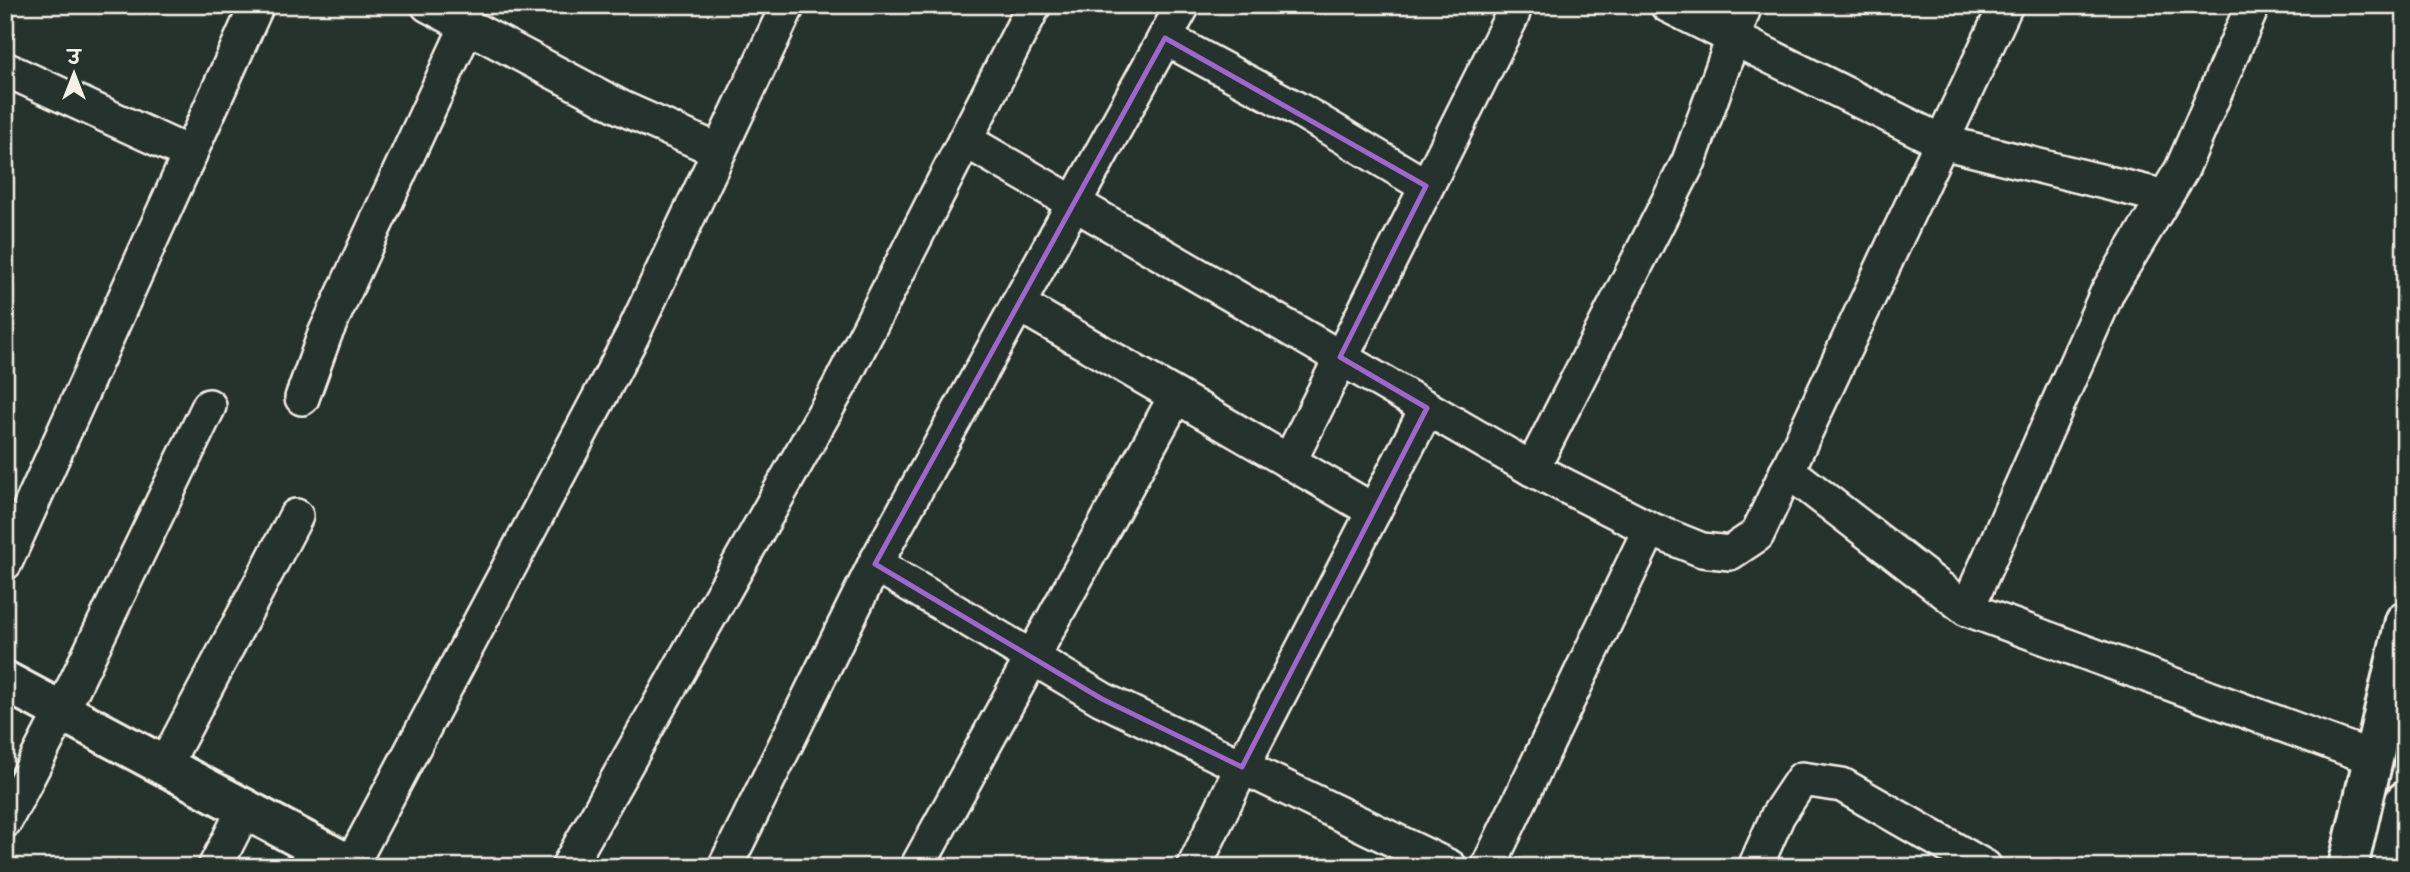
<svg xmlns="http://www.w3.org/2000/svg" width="2410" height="872" font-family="Caveat,'Playpen Sans Deva',sans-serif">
	<rect width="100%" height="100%" fill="#26332d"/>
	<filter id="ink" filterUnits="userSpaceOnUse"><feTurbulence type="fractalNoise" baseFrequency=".0143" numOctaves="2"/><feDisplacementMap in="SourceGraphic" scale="14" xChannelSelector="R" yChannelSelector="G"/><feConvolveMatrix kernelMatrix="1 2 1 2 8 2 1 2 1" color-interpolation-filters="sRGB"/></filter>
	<g filter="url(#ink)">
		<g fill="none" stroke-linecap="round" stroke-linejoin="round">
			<g stroke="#f4f1e8" stroke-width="38">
				<g id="street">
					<polyline points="428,5 622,108 719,151"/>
					<polyline points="1667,5 1942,142 2165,197"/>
					<polyline points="1165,38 1301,111 1426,186"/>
					<polyline points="5,69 190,154"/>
					<polyline points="965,140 1532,469 1650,529 1702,550 1730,553 1757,535 2006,5"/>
					<polyline points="1018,304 1374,511"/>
					<polyline points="302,398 325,334 467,26"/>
					<polyline points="1289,462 1512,16 1515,5"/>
					<polyline points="1532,469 1689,161 1745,5"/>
					<polyline points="1787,470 1967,609 2373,758"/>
					<polyline points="5,563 257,5"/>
					<polyline points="875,564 1102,699 1450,867"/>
					<polyline points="1967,609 2108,291 2182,169 2253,5"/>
					<polyline points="165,765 296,516"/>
					<polyline points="5,821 62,711 209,406"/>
					<polyline points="351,865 632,336 788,5"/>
					<polyline points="215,867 245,808"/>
					<polyline points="568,867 840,385 1034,5"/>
					<polyline points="725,867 875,564 1183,5"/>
					<polyline points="917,867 1176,396"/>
					<polyline points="1194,867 1242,767 1427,408"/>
					<polyline points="1488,867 1650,529"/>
					<polyline points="1755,867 1778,815 1802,779 1842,785 1985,867"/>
				</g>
			</g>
			<g stroke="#f4f1e8" stroke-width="44">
				<g id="secondary">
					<polyline points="5,681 354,867"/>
					<polyline points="2348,867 2405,621"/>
					<polyline points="2390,867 2405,801"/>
				</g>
			</g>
			<use href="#street" stroke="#26332d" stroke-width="33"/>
			<use href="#secondary" stroke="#26332d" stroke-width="38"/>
		</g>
	</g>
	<path fill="none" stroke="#9f67cb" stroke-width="5" stroke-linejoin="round" d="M 1165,38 L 1426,186 L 1340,357 L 1427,408 L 1242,767 L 1102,699 L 875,564 Z"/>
	<rect width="2410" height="872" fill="none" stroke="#26332d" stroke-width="28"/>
	<rect x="14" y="14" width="2382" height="844" fill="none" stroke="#f4f1e8" stroke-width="2.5" filter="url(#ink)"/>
	<g transform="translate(74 74)" stroke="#26332d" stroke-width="5" paint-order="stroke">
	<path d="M0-5L12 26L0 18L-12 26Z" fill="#f4f1e8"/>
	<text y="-10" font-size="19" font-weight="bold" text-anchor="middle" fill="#f4f1e8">उ</text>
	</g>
</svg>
